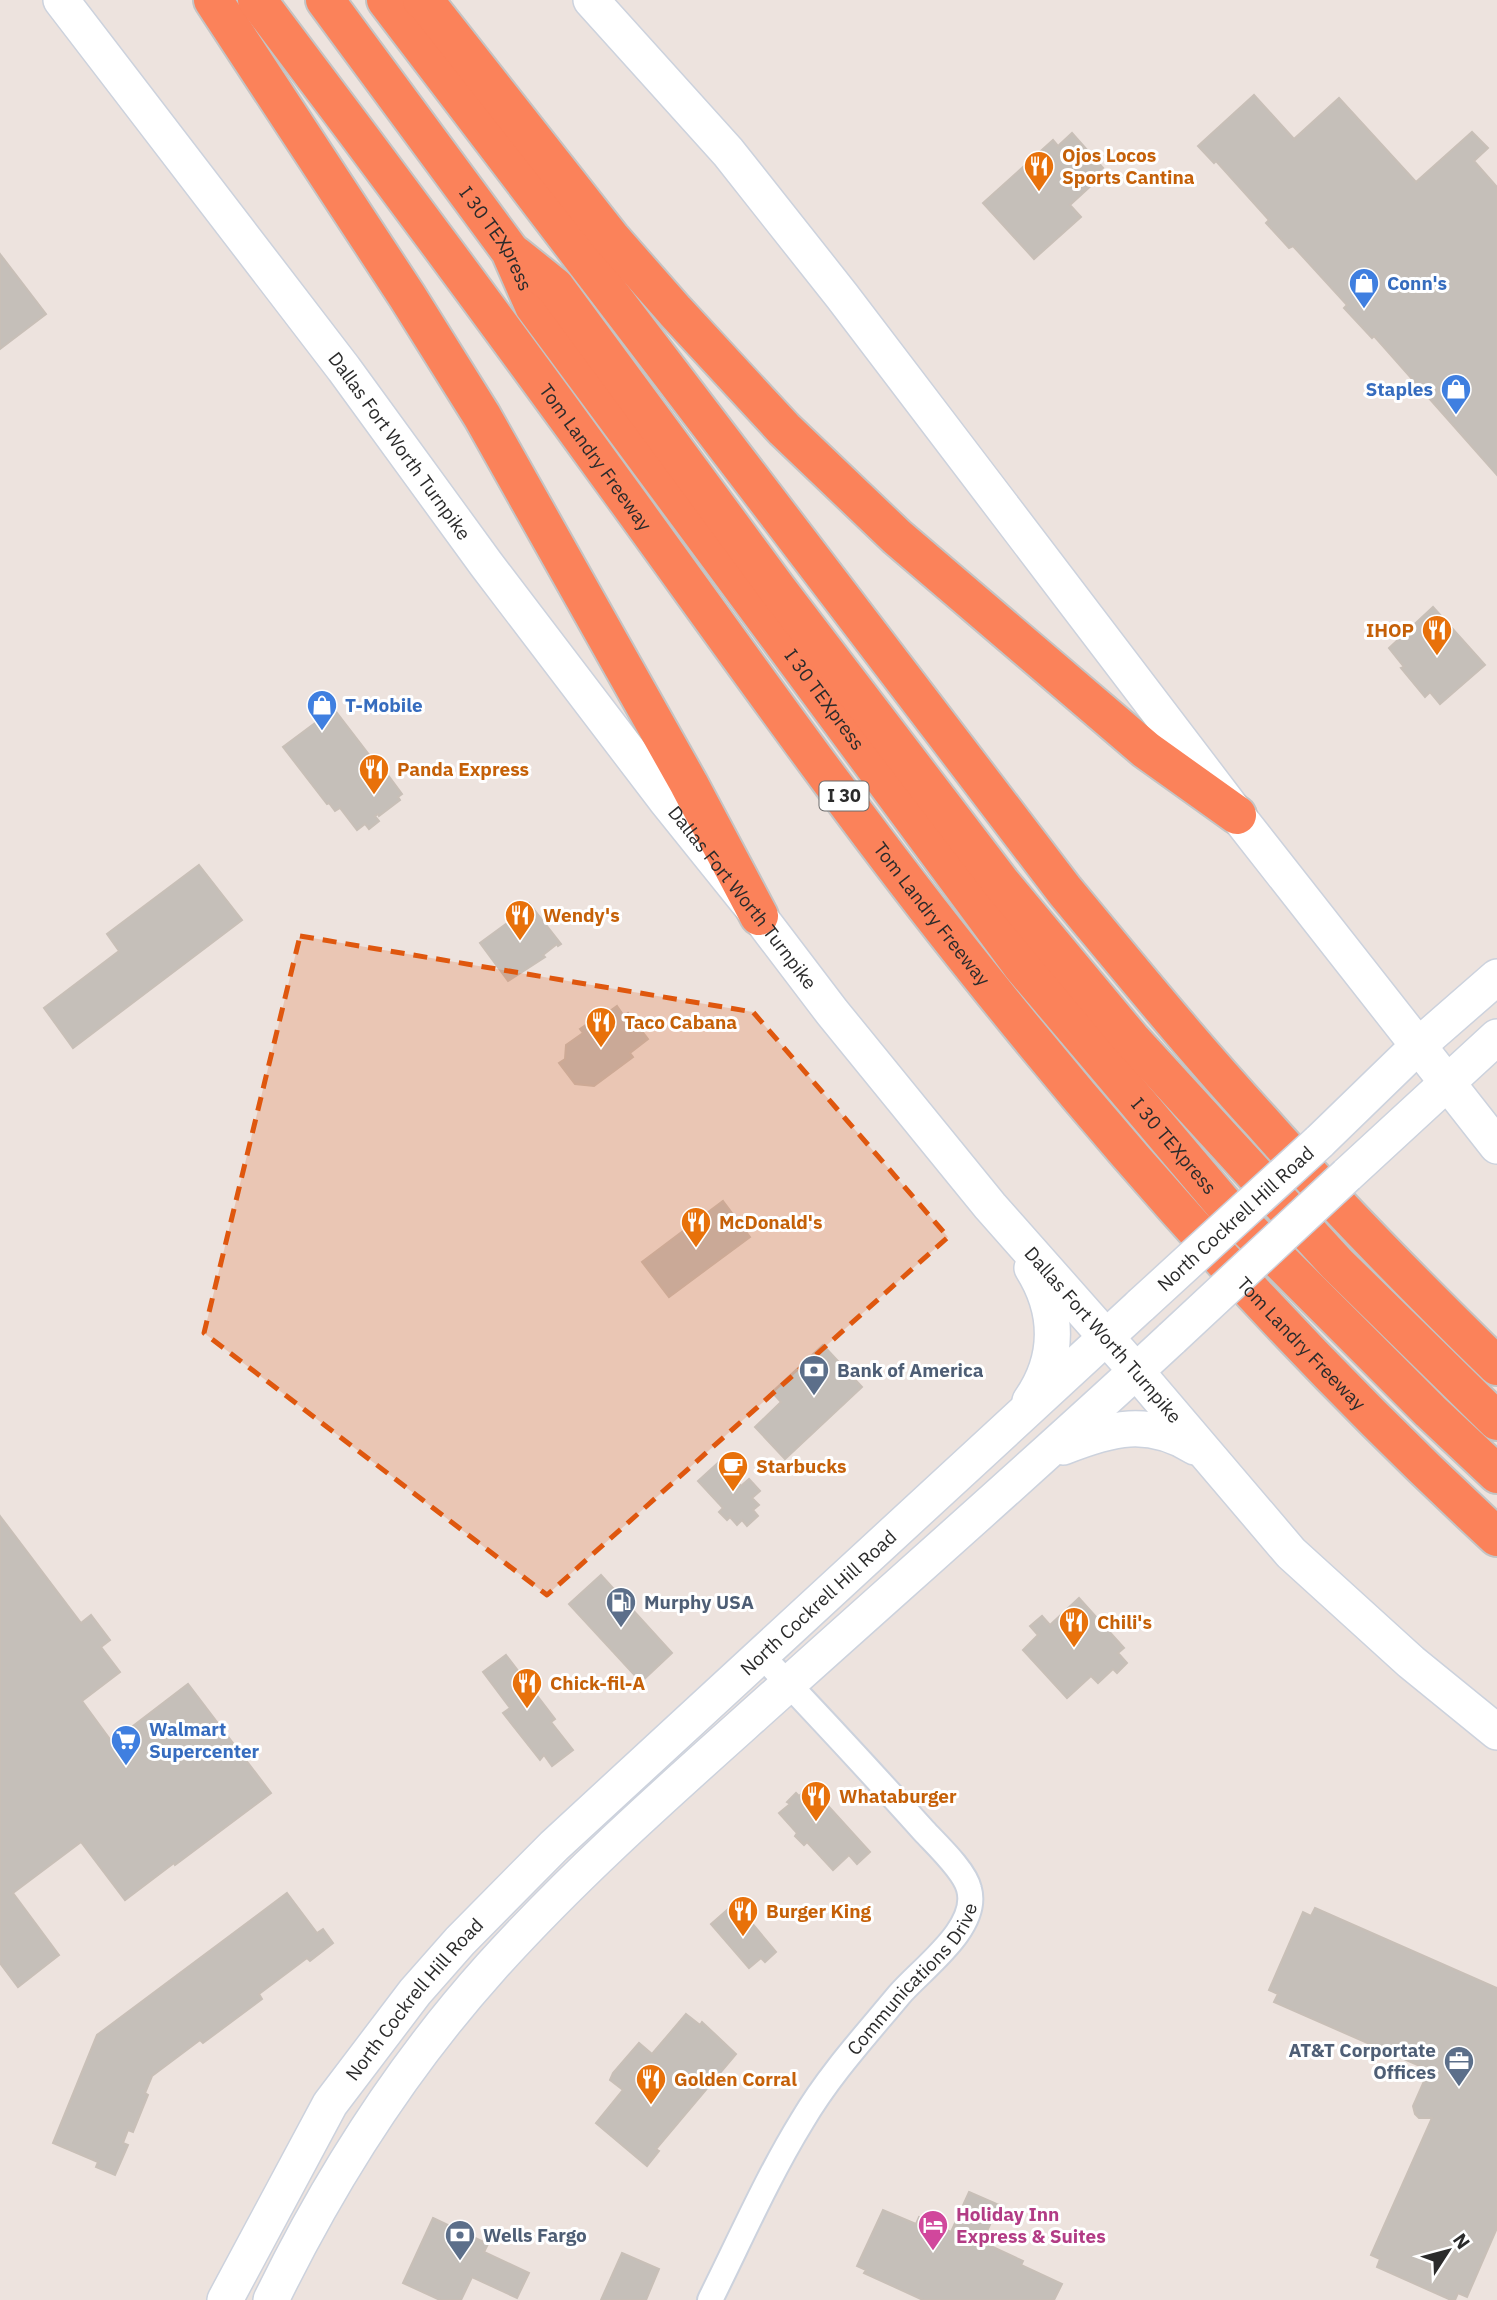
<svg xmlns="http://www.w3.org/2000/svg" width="1497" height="2300" font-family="'IBM Plex Sans',sans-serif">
	<rect width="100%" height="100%" fill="#ede3de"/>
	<g fill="#c5bfb9" stroke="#c8bfb7" stroke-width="2">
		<polygon points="1254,95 1294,139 1339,98 1416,182 1472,132 1488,148 1474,161 1497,187 1497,475 1374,336 1372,338 1344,308 1347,305 1293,246 1289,248 1266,223 1269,220 1216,161 1214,163 1198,146"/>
		<polygon points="1072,133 1103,168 1090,179 1094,183 1070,205 1081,217 1034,259 983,203 1053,140 1058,146"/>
		<polygon points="0,254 46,314 0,349"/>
		<polygon points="1433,607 1485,665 1440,704 1430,692 1425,697 1401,668 1404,667 1389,648"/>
		<polygon points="334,709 380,769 382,767 402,794 398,797 400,800 379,816 378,814 375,816 379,821 369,829 365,824 357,830 340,808 335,811 329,803 327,804 283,747"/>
		<polygon points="199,865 242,920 73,1048 44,1008 119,951 107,934"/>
		<polygon points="529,903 561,944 558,946 557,944 543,955 545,957 508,981 480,943 529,907 527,905"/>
		<polygon points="617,1006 624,1016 628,1013 648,1039 630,1053 633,1057 594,1086 575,1084 559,1063 565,1059 566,1045 583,1033 580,1029 590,1022 592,1024"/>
		<polygon points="723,1201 750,1237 669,1297 642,1262"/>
		<polygon points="823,1345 862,1387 785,1459 755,1427 781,1402 772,1392"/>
		<polygon points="719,1462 741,1486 749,1479 760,1491 752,1498 759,1505 753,1510 758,1516 747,1526 742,1520 737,1525 730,1517 727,1520 719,1512 723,1508 698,1481"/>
		<polygon points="0,1516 81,1623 91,1615 110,1640 101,1647 120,1672 82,1701 112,1742 188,1684 271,1793 175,1865 174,1863 125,1900 81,1842 13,1893 59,1955 18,1987 0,1963"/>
		<polygon points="601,1575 672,1653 641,1682 569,1604"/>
		<polygon points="1079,1598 1124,1648 1118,1653 1127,1663 1117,1673 1113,1669 1098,1683 1091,1676 1067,1698 1023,1650 1038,1635 1030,1626 1042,1616 1050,1625"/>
		<polygon points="506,1655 555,1719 551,1722 573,1750 552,1766 544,1755 540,1760 503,1713 510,1708 483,1672"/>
		<polygon points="810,1786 870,1852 857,1864 849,1855 833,1870 807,1842 804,1845 795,1836 797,1833 779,1813 790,1804 787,1802 796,1793 799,1796"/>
		<polygon points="287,1893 317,1933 323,1929 333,1943 310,1961 307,1958 259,1994 262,1999 203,2043 200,2040 152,2076 145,2093 148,2095 133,2132 128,2130 123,2143 128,2145 115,2175 96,2167 98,2162 53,2143 97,2035"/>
		<polygon points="735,1903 776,1952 765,1962 761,1958 749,1968 711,1924"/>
		<polygon points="1315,1908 1497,1988 1497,2228 1467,2297 1458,2293 1455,2300 1451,2300 1377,2267 1380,2259 1371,2255 1432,2118 1419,2118 1415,2114 1413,2106 1429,2070 1274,2002 1278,1994 1269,1990 1303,1912 1311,1916"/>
		<polygon points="686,2014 700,2025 702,2022 736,2054 656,2149 659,2151 647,2166 596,2123 623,2090 610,2080 613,2073 639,2043 652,2054"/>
		<polygon points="969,2192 999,2205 982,2242 1023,2261 1021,2265 1062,2284 1054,2300 923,2300 864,2273 866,2270 857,2266 883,2210 916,2224 919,2217 951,2232"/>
		<polygon points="433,2218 488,2244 484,2252 529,2273 517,2298 472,2277 461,2300 440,2300 403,2283"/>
		<polygon points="622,2253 659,2269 646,2300 601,2300"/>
	</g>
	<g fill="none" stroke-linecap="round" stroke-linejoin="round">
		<g stroke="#ccd2dd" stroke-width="28">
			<g id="street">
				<path id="s1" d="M 710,2300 C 740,2240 767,2178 802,2121 C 829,2075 865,2036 899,1995 C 921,1969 980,1928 969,1889 C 965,1871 937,1845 924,1831 C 871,1772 817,1714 762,1656"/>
			</g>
		</g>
		<g stroke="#ccd2dd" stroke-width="38">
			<g id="secondary">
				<path id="s2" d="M 61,0 L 344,369 L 486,564 L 665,799 L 759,916 L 832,1012 L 990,1206 L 1136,1371 L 1291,1553 L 1411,1662 L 1497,1732"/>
				<polyline points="591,0 728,152 842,296 1237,815 1497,1146"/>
				<polyline points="1319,1142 1419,1045 1497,977"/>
				<polyline points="1347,1175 1497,1037"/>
				<path d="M 1030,1401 C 1060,1358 1059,1311 1032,1268"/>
				<path d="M 1063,1447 C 1111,1428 1148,1418 1195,1447"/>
				<path id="s3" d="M 225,2300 L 330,2104 L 415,1992 L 460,1941 L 554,1846 L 1141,1305"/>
				<path d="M 271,2300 C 329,2181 402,2066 491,1967 C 582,1866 685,1777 785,1687 C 914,1571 1045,1456 1172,1338"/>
			</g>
		</g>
		<g stroke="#c4c4c4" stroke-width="42">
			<g id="highway">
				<polyline points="213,0 407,296 482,416 689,784 759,916"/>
				<path id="s4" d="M 257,0 C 381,164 503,329 624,496 C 740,656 855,820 979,974 C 1138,1173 1310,1364 1497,1537"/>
				<path id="s5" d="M 325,0 L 510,251 L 534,306 L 1022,966 L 1226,1207 L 1430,1411 L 1497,1474"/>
				<path d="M 386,0 L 1065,891 C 1129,968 1193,1047 1261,1121 C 1336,1206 1416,1287 1497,1366"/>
				<polyline points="422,0 427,4 611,238 675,311 784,429 897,537 1146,750 1237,815"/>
				<polyline points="515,255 555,287 778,590 1002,884 1131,1039 1337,1264 1497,1421"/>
			</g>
		</g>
		<use href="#street" stroke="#fff" stroke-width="24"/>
		<use href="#secondary" stroke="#fff" stroke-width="35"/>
		<use href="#highway" stroke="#fb825a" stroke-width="38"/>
		<g stroke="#ccd2dd" stroke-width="38" stroke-linecap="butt">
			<g id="secondary-bridge">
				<path id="s6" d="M 1141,1305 L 1319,1142"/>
				<polyline points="1172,1338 1347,1175"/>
			</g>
		</g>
		<use href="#secondary-bridge" stroke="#fff" stroke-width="35"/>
	</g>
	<path fill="#df570e" fill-opacity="0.2" stroke="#df570e" stroke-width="5" stroke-dasharray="14 9" stroke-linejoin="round" d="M 300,936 L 753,1012 L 948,1237 L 547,1595 L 204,1333 Z"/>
	<defs>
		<g id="restaurant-pin" transform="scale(1.575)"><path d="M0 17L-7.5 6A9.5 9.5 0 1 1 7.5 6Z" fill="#e8710a" stroke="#fff"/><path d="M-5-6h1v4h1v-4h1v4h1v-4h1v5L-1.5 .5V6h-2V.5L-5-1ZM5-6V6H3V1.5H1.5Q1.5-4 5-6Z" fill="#fff"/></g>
		<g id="shop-pin" transform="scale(1.575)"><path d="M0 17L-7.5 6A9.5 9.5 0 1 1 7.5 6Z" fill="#3f7fe0" stroke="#fff"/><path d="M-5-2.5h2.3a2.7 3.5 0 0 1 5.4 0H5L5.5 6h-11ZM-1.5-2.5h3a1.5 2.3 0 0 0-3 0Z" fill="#fff"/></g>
		<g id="bank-pin" transform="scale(1.575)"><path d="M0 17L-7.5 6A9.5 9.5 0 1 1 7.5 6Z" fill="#5c6f8a" stroke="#fff"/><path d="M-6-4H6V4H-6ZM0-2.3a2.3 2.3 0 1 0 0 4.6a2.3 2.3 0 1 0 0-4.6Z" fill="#fff"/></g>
		<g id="cafe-pin" transform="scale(1.575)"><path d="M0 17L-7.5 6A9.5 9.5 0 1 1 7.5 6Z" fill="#e8710a" stroke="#fff"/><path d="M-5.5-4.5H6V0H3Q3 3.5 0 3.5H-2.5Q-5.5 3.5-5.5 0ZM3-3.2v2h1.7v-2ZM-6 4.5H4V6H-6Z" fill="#fff"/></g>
		<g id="fuel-pin" transform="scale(1.575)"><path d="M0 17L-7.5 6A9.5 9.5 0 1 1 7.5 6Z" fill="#5c6f8a" stroke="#fff"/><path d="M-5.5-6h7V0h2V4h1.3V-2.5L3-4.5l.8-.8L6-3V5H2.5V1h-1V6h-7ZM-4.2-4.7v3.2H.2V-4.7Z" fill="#fff"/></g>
		<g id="supermarket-pin" transform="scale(1.575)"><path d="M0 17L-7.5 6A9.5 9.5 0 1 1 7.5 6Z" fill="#3f7fe0" stroke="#fff"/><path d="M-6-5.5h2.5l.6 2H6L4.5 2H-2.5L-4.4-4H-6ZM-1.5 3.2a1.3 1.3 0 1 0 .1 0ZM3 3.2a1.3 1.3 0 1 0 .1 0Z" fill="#fff"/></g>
		<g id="office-pin" transform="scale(1.575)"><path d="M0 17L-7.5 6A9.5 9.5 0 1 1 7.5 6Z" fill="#5c6f8a" stroke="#fff"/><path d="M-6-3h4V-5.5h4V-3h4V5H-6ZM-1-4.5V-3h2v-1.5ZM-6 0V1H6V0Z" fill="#fff"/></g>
		<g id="hotel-pin" transform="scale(1.575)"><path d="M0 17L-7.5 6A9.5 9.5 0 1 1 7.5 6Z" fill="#d1479c" stroke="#fff"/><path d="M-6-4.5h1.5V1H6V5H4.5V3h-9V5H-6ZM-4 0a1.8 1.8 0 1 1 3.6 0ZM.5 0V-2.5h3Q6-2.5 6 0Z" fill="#fff"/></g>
	</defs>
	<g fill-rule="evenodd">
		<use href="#restaurant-pin" x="1039" y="166"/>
		<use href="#shop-pin" x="1364" y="283"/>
		<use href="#shop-pin" x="1456" y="389"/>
		<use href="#restaurant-pin" x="1437" y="630"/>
		<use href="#shop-pin" x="322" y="705"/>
		<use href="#restaurant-pin" x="374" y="769"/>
		<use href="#restaurant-pin" x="520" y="915"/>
		<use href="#restaurant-pin" x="601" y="1022"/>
		<use href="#restaurant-pin" x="696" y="1222"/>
		<use href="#bank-pin" x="814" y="1370"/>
		<use href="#cafe-pin" x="733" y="1466"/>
		<use href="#fuel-pin" x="621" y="1602"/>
		<use href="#restaurant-pin" x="1074" y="1622"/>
		<use href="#restaurant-pin" x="527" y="1683"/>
		<use href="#supermarket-pin" x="126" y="1740"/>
		<use href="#restaurant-pin" x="816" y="1796"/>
		<use href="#restaurant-pin" x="743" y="1911"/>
		<use href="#office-pin" x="1459" y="2061"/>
		<use href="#restaurant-pin" x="651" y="2079"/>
		<use href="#hotel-pin" x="933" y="2225"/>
		<use href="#bank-pin" x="460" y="2235"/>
	</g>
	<g text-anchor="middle" stroke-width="6" stroke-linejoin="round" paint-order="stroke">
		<rect fill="#fff" stroke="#6b6b6b" stroke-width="2" x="819.5" y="781.5" width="49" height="29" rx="5"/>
		<g font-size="18" font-weight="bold" fill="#2b2b2b">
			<text x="844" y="802">I 30</text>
		</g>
		<g font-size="19" font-weight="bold" fill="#c56008" stroke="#fff" text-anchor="start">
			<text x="1062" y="162">Ojos Locos<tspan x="1062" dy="22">Sports Cantina</tspan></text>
			<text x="1414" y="637" text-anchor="end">IHOP</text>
			<text x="397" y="776">Panda Express</text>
			<text x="543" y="922">Wendy's</text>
			<text x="624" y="1029">Taco Cabana</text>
			<text x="719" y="1229">McDonald's</text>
			<text x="756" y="1473">Starbucks</text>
			<text x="1097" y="1629">Chili's</text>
			<text x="550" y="1690">Chick-fil-A</text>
			<text x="839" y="1803">Whataburger</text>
			<text x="766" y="1918">Burger King</text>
			<text x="674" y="2086">Golden Corral</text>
		</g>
		<g font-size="19" fill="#2b2b2b" stroke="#fff">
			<text dy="7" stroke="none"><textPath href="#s5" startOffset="294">I 30 TEXpress</textPath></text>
			<text dy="7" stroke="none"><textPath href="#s2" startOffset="560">Dallas Fort Worth Turnpike</textPath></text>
			<text dy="7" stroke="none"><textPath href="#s4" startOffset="569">Tom Landry Freeway</textPath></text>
			<text dy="7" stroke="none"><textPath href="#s5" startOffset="861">I 30 TEXpress</textPath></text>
			<text dy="7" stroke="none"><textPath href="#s2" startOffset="1127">Dallas Fort Worth Turnpike</textPath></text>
			<text dy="7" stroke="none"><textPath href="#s4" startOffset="1136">Tom Landry Freeway</textPath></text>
			<text dy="7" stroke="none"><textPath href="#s5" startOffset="1428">I 30 TEXpress</textPath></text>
			<text dy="7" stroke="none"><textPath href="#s6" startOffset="128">North Cockrell Hill Road</textPath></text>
			<text dy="7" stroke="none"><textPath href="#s2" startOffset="1694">Dallas Fort Worth Turnpike</textPath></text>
			<text dy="7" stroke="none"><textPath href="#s4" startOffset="1703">Tom Landry Freeway</textPath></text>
			<text dy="7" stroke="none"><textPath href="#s3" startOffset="924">North Cockrell Hill Road</textPath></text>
			<text dy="7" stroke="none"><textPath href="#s1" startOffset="382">Communications Drive</textPath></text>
			<text dy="7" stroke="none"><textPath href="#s3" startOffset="357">North Cockrell Hill Road</textPath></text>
		</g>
		<g font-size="19" font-weight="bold" fill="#366cbe" stroke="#fff" text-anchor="start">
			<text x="1387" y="290">Conn's</text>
			<text x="1433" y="396" text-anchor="end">Staples</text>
			<text x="345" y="712">T-Mobile</text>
			<text x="149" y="1736">Walmart<tspan x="149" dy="22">Supercenter</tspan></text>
		</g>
		<g font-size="19" font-weight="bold" fill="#4e5e75" stroke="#fff" text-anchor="start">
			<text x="837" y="1377">Bank of America</text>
			<text x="644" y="1609">Murphy USA</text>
			<text x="1436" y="2057" text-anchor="end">AT&amp;T Corportate<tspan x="1436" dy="22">Offices</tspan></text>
			<text x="483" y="2242">Wells Fargo</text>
		</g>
		<g font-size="19" font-weight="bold" fill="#b23c85" stroke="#fff" text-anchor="start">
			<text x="956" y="2221">Holiday Inn<tspan x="956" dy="22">Express &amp; Suites</tspan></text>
		</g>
	</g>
	<g transform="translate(1448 2251) rotate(54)" stroke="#ffffff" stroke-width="5" paint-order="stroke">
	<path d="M0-5L12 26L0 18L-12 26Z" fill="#2b2b2b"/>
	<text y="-10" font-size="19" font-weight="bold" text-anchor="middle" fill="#2b2b2b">N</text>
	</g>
</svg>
